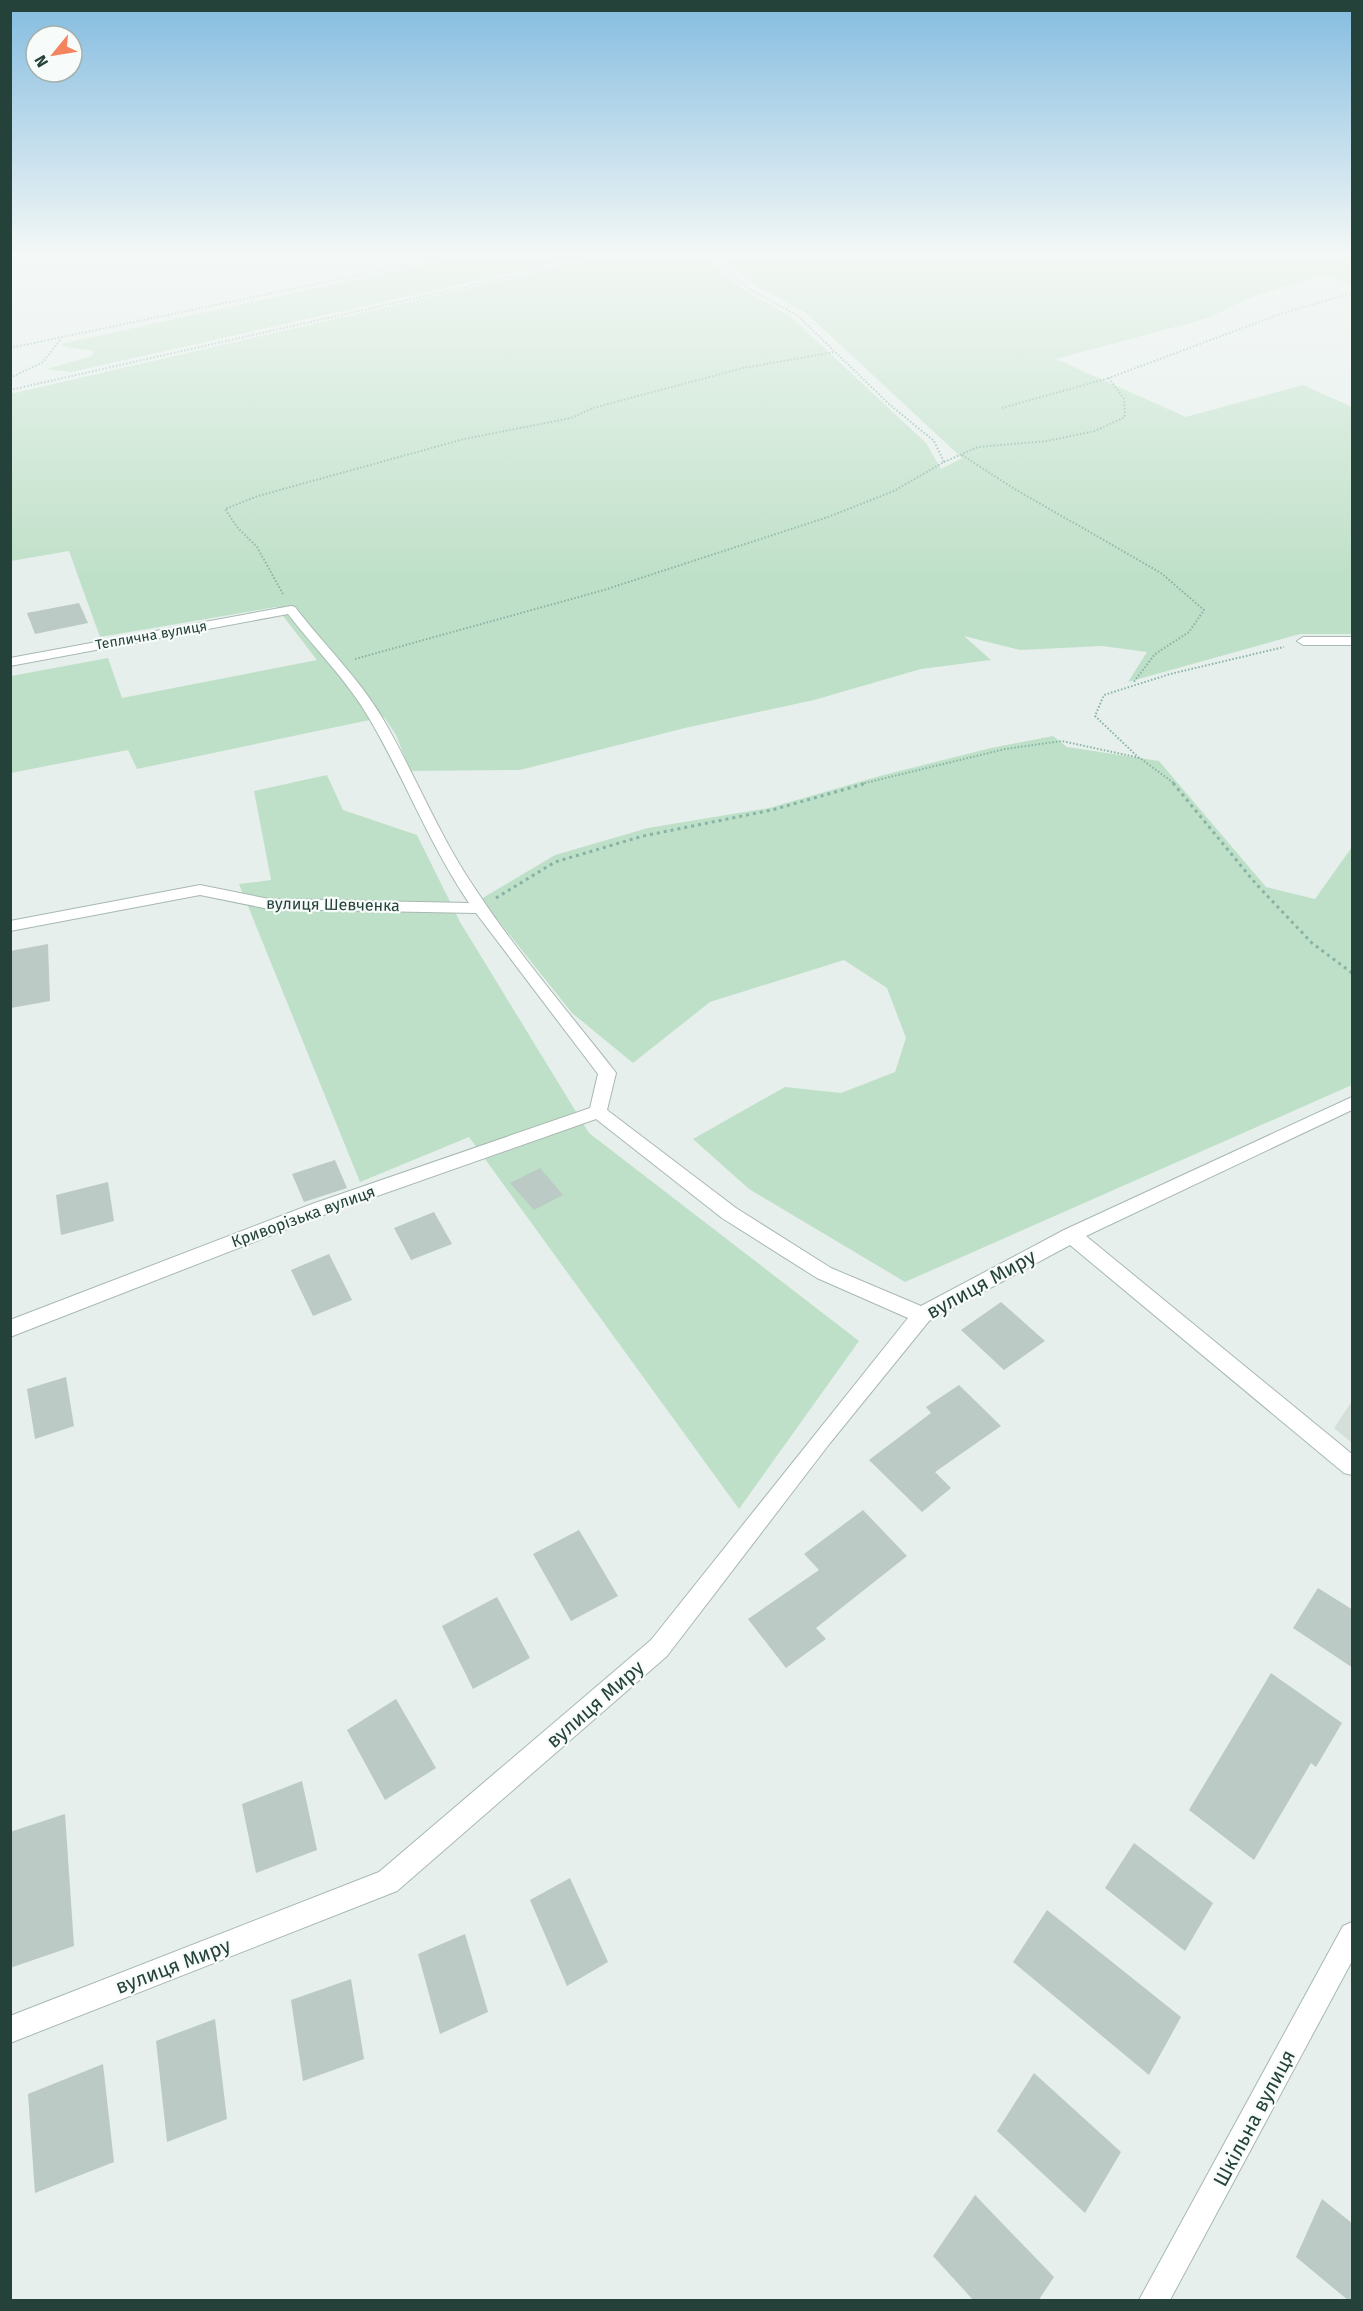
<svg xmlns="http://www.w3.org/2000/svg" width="1363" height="2311" font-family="'Fira Sans',sans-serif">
	<rect width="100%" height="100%" fill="#e6efeb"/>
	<polygon fill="#d4dfda" points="1352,1401 1352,1443 1334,1428"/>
	<g fill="#bfe0c8">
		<polygon points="472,254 596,254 71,372 47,369 92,356 94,351 67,347 61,344"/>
		<polygon points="618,254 699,254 747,292 790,316 926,443 941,469 962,458 805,312 756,286 717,254 1352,254 1352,286 1325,274 1249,298 1208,318 1056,359 1186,417 1303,385 1352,407 1352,634 1300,634 1128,682 1147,652 1102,646 1020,650 964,636 991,660 921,669 814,700 685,728 520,770 410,771 396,735 384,717 137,769 128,750 11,773 11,676 108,658 122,698 317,660 276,607 100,637 69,551 11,561 10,394"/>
		<polygon points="1053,736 1067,747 1159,761 1266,887 1315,899 1352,847 1352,1085 905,1282 749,1189 693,1139 785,1087 841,1093 895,1072 906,1038 887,988 844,960 710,1002 633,1063 572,1013 481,899 555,855 648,828 769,808 880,776 991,748"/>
		<polygon points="327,775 343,810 417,835 460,922 589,1133 859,1341 739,1509 469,1137 360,1182 239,884 271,880 254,791"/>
	</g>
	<g fill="#bbcac4">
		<polygon points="79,603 88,623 35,634 27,613"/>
		<polygon points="48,944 50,1001 11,1008 10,951"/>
		<polygon points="335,1160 347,1188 304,1202 292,1174"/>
		<polygon points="540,1168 563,1195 534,1210 510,1183"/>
		<polygon points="108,1182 114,1221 61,1235 56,1195"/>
		<polygon points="434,1212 452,1244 411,1260 394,1228"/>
		<polygon points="329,1254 352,1300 313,1316 291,1270"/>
		<polygon points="1001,1302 1045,1341 1004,1370 961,1330"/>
		<polygon points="66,1377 74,1426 35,1439 27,1389"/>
		<polygon points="959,1385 1001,1426 935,1472 951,1488 922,1512 869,1460 931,1413 926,1407"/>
		<polygon points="863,1510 907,1556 816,1628 826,1639 786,1668 748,1619 819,1570 804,1554"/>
		<polygon points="579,1530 618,1596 571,1621 533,1554"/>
		<polygon points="1318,1588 1353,1610 1353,1668 1293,1628"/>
		<polygon points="497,1597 530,1658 473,1689 442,1626"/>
		<polygon points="1271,1673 1342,1723 1316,1767 1311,1763 1254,1860 1189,1810"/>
		<polygon points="396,1699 436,1768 385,1800 347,1730"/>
		<polygon points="302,1781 317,1850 256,1873 242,1804"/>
		<polygon points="65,1814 74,1946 10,1968 10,1832"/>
		<polygon points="1134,1843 1213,1903 1185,1951 1105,1888"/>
		<polygon points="570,1878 608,1962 567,1986 530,1900"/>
		<polygon points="1047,1910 1181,2017 1149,2075 1013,1962"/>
		<polygon points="465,1934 488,2012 440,2034 418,1954"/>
		<polygon points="351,1979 364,2059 303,2081 291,2000"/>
		<polygon points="215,2019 227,2119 167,2142 156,2041"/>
		<polygon points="103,2064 114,2162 35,2193 28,2094"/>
		<polygon points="1034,2073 1121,2152 1085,2213 997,2131"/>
		<polygon points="975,2195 1054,2277 1038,2301 974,2301 933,2256"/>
		<polygon points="1322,2199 1353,2224 1353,2301 1349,2301 1296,2257"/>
	</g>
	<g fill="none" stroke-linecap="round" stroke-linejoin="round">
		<g stroke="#a8b8b2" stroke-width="2">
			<g id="minor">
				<path d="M 291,606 L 295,607 C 324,645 359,678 383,719 C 415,774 438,834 474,887 C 516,951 566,1009 613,1069 L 616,1073 L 607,1110 L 736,1208 L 831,1268 L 921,1306 L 1064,1230 L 1352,1097 L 1352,1110 L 1086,1236 L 1352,1454 L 1352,1475 L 1344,1473 L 1070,1245 L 929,1321 L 830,1443 L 667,1656 L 397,1891 L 10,2043 L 10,2016 L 379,1872 L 651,1640 L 908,1318 L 817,1278 L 722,1218 L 596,1119 L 326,1214 L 10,1337 L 10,1320 L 312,1204 L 590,1108 L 598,1074 L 476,913 L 269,909 L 200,895 L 10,931 L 10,921 L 200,885 L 269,899 L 469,903 C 429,844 405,779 369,718 C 347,680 315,649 288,614 L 10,666 L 10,658 Z"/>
				<polygon points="1352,637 1352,645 1303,645 1297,641 1303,637"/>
				<polygon points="1352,1922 1352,1961 1170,2300 1139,2300 1343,1926"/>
			</g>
		</g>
		<g stroke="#86b3a5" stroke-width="2" stroke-dasharray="1.5 2" stroke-linecap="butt">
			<polyline points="10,348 459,254"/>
			<polyline points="10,378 43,362 61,339"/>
			<polyline points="10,390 610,254"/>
			<polyline points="1002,408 1109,378"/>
			<polyline points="962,455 1013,488 1161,573 1204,610 1189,632 1155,654 1133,683"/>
			<polyline points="944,462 978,447 1047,441 1095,431 1125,417 1124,399 1109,378 1280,314 1352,293"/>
			<polyline points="283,594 257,547 237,527 225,509 258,496 464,439 571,418 593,408 743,368 835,352"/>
			<polyline points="355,659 604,590 828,517 894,491 944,462 934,441 889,404 797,315 749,289 707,254"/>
			<polyline points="1139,758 1095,716 1104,695 1170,674 1284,647"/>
			<polyline points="861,784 1005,749 1062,741 1140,758 1175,784"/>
		</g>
		<g stroke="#86b3a5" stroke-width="3" stroke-dasharray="3 4" stroke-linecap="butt">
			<polyline points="1173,783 1256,884 1312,943 1352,973"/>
			<polyline points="496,898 555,862 643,836 772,810 867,783"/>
		</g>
		<use href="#minor" fill="#fff" fill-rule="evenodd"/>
	</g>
	<linearGradient id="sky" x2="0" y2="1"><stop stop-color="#84bce0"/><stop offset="0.44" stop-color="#f4f8f6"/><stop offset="1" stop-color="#f4f8f6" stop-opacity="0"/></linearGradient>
	<rect width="1363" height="578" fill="url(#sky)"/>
	<g text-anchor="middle" stroke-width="4.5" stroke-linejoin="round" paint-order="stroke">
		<g font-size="14" fill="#24423a" stroke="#f7fbf9">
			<text transform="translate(151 635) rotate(-10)" y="5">Теплична вулиця</text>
		</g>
		<g font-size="16" fill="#24423a" stroke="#f7fbf9">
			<text transform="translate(333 904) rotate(1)" y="6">вулиця Шевченка</text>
			<text transform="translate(303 1216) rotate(-20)" y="6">Криворізька вулиця</text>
		</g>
		<g font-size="20" fill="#24423a" stroke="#f7fbf9">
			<text transform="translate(981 1284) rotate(-29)" y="7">вулиця Миру</text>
			<text transform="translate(595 1704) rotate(-41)" y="7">вулиця Миру</text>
			<text transform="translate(173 1966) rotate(-21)" y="7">вулиця Миру</text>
			<text transform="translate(1254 2118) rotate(-62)" y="7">Шкільна вулиця</text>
		</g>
	</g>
	<rect width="1363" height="2311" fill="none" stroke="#24423a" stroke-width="24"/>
	<g transform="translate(54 54) rotate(240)"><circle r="28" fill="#f7fbf9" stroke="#a3b1ad" stroke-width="1.5"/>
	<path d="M0-4.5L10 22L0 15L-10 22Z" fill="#f4845f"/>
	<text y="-9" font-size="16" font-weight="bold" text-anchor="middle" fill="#24423a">N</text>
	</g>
</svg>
